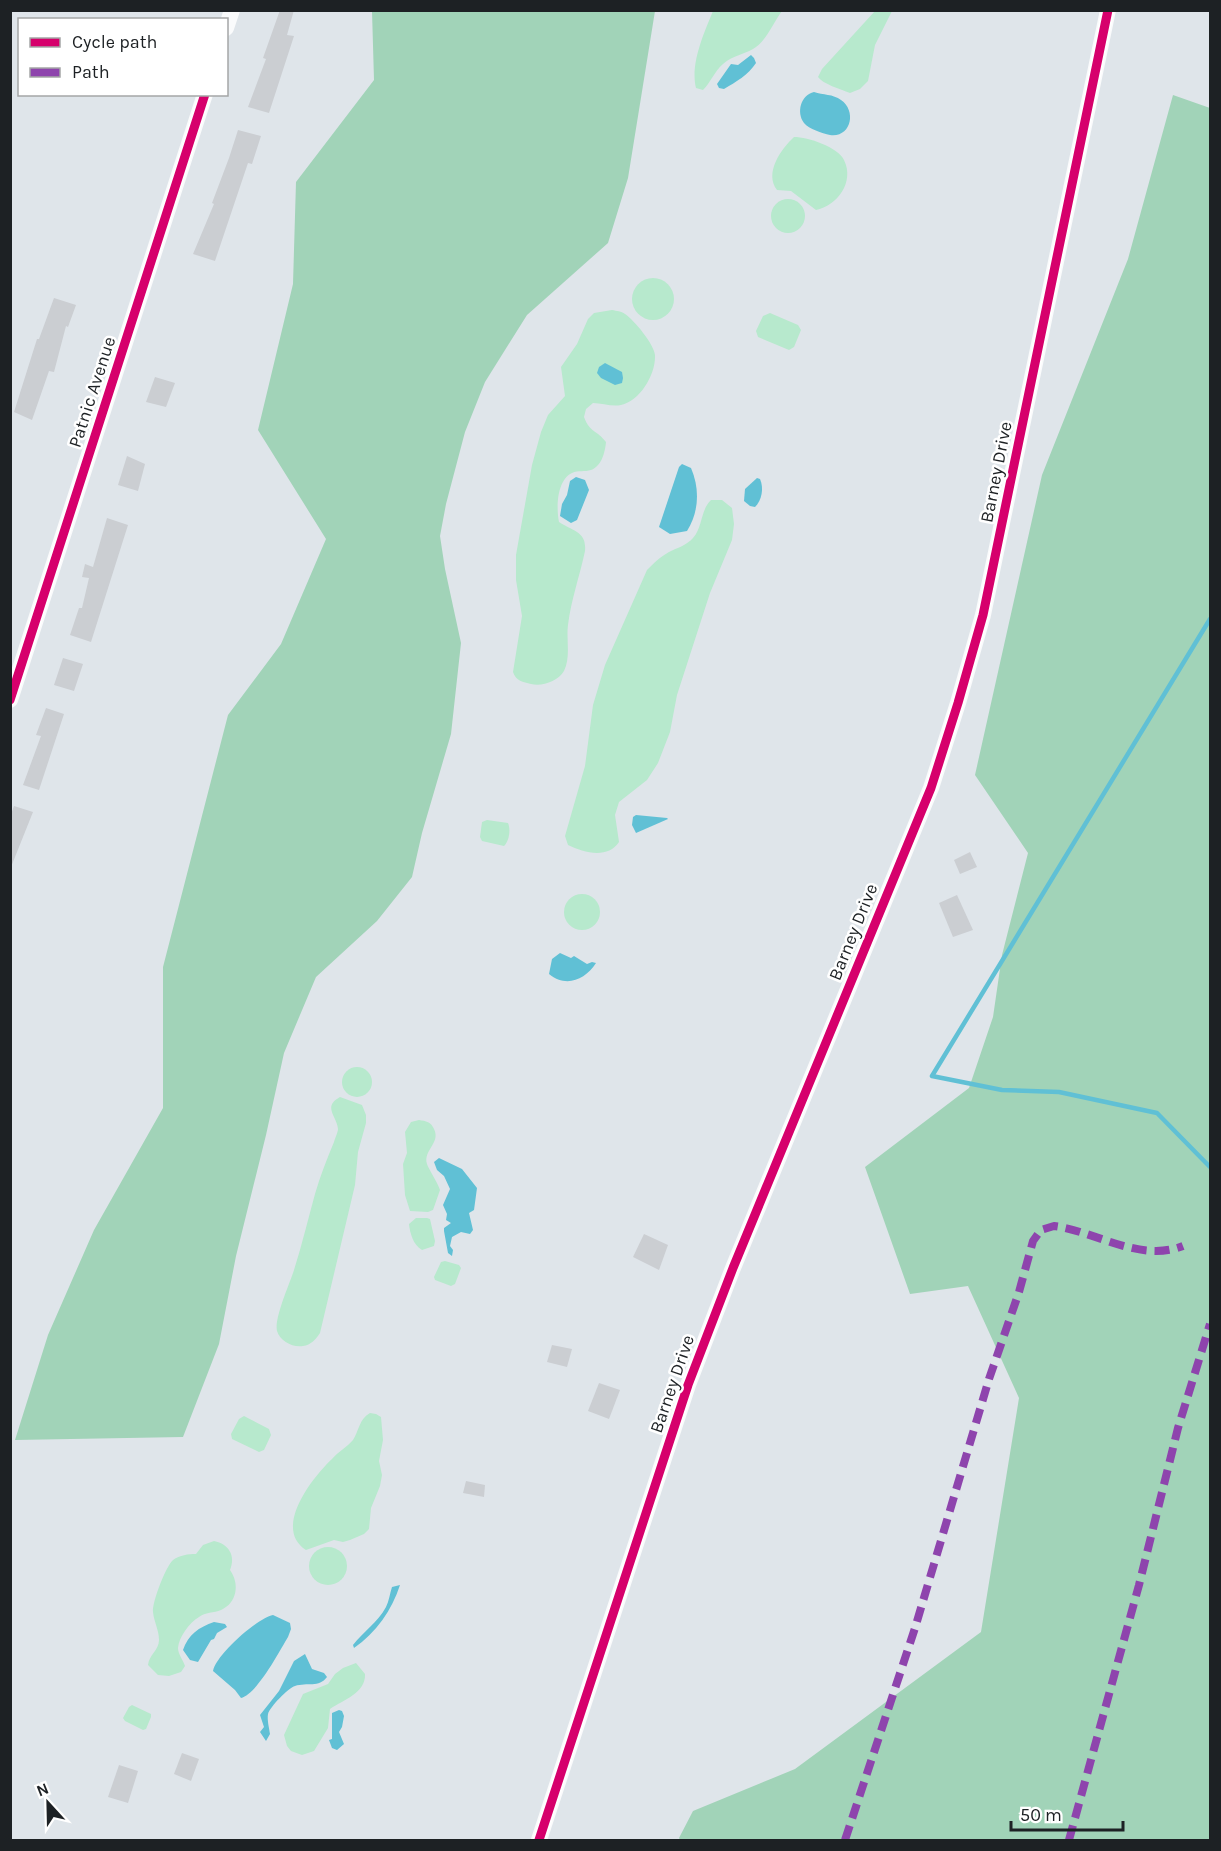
<svg xmlns="http://www.w3.org/2000/svg" width="1221" height="1851" font-family="Karla,sans-serif">
	<rect width="100%" height="100%" fill="#dfe5ea"/>
	<g fill="#b7e9cd">
		<path d="M 713,11 L 782,11 C 773,23 766,42 753,49 C 743,55 733,55 723,64 C 714,72 711,82 703,90 L 696,88 C 690,64 704,33 713,11 Z"/>
		<path d="M 875,11 L 892,11 L 875,45 L 868,81 L 860,89 L 850,93 C 840,89 823,84 818,77 L 822,69 Z"/>
		<path d="M 794,137 C 808,137 838,147 844,160 C 855,182 837,206 816,210 L 791,191 L 777,190 C 764,173 781,149 794,137 Z"/>
		<circle cx="788" cy="216" r="17"/>
		<circle cx="653" cy="299" r="21"/>
		<path d="M 612,310 C 617,311 621,311 625,314 C 634,320 654,344 655,355 C 656,374 640,401 621,405 C 612,407 602,403 593,403 L 586,409 L 584,417 C 590,433 597,430 606,442 C 605,452 602,466 591,470 C 585,472 578,470 572,473 C 557,480 556,507 559,522 C 572,531 587,531 585,551 C 580,575 571,600 568,625 C 566,639 571,657 564,671 C 558,681 542,687 531,684 C 523,682 516,681 513,672 L 522,616 L 516,580 L 516,555 L 532,465 L 541,432 L 548,415 L 565,396 L 561,367 L 577,344 L 588,319 L 594,313 Z"/>
		<polygon points="770,313 798,325 801,330 794,347 789,350 758,337 756,331 763,316"/>
		<path d="M 711,500 L 722,500 L 732,508 L 734,524 L 732,540 L 710,593 L 677,695 L 670,732 L 658,763 L 647,780 L 619,802 L 615,815 L 619,842 C 608,859 584,853 568,845 L 565,836 L 585,766 L 593,705 L 605,665 L 647,570 C 654,563 660,557 669,552 C 677,548 687,545 693,538 C 703,527 700,511 711,500 Z"/>
		<path d="M 487,820 L 508,823 C 511,830 509,841 504,846 L 482,841 L 480,837 L 482,822 Z"/>
		<circle cx="582" cy="912" r="18"/>
		<circle cx="357" cy="1082" r="15"/>
		<path d="M 340,1097 L 362,1105 L 366,1115 L 366,1123 L 358,1152 L 355,1185 L 320,1333 C 316,1339 311,1345 303,1346 C 293,1348 280,1341 277,1331 C 274,1318 290,1283 294,1270 C 302,1245 308,1219 315,1194 C 320,1176 327,1159 334,1142 C 335,1138 338,1132 338,1129 C 337,1116 322,1107 340,1097 Z"/>
		<path d="M 419,1120 C 426,1121 431,1122 434,1129 C 441,1143 423,1150 427,1164 C 429,1170 437,1181 440,1190 L 433,1210 L 428,1212 L 410,1211 L 405,1195 L 403,1164 L 407,1153 L 405,1132 L 411,1122 Z"/>
		<path d="M 416,1218 L 427,1218 L 430,1219 L 435,1241 L 434,1246 L 422,1250 C 413,1245 410,1233 409,1224 Z"/>
		<polygon points="445,1261 459,1265 461,1268 455,1284 451,1286 435,1280 434,1277 441,1262"/>
		<path d="M 370,1413 L 376,1414 L 381,1417 L 383,1440 L 379,1461 L 382,1475 L 380,1486 L 371,1508 L 369,1529 L 364,1534 L 350,1540 L 343,1542 L 334,1540 L 306,1550 C 272,1528 313,1477 332,1459 C 338,1452 347,1447 353,1440 C 359,1431 359,1419 370,1413 Z"/>
		<polygon points="244,1416 269,1429 271,1435 264,1450 259,1452 232,1439 231,1434 239,1419"/>
		<path d="M 214,1541 C 229,1544 236,1556 230,1570 C 240,1584 237,1603 221,1610 C 214,1613 205,1612 199,1617 C 189,1623 179,1637 178,1648 C 178,1654 183,1660 185,1666 L 181,1672 L 169,1676 L 158,1675 L 148,1665 C 149,1655 159,1650 159,1640 C 159,1630 154,1622 153,1612 C 152,1602 166,1566 173,1560 C 180,1555 188,1554 196,1554 L 203,1545 Z"/>
		<circle cx="328" cy="1566" r="19"/>
		<path d="M 356,1663 L 365,1674 C 366,1693 343,1700 330,1709 L 328,1728 L 314,1751 L 302,1755 L 291,1751 L 287,1746 L 284,1735 L 303,1694 L 328,1684 L 335,1674 L 343,1668 Z"/>
		<polygon points="132,1705 151,1714 151,1717 146,1729 143,1730 125,1721 123,1718 129,1707"/>
	</g>
	<g fill="#a1d3b8">
		<polygon points="372,11 655,11 628,178 608,243 527,315 485,382 465,432 446,504 440,536 445,569 461,643 451,734 422,833 412,877 377,921 316,977 284,1053 266,1135 236,1256 219,1344 183,1437 15,1440 48,1335 94,1230 163,1108 163,967 228,715 281,644 326,539 258,430 293,284 296,182 374,80"/>
		<polygon points="1173,95 1210,108 1210,1840 680,1840 679,1838 693,1811 795,1769 981,1632 1019,1398 968,1286 910,1294 865,1167 969,1088 993,1017 1002,955 1028,853 975,775 1042,475 1128,259"/>
	</g>
	<g fill="#60c0d5">
		<path d="M 751,55 L 754,58 L 756,63 C 748,75 736,82 724,89 L 719,88 L 717,84 L 731,64 L 738,65 Z"/>
		<path d="M 814,92 C 823,95 833,94 841,100 C 857,111 851,138 830,135 C 822,133 809,129 804,123 C 796,112 801,95 814,92 Z"/>
		<polygon points="605,363 622,372 623,378 622,383 615,385 601,378 597,373 599,367"/>
		<path d="M 682,464 L 691,468 C 700,489 699,512 687,531 L 670,534 L 659,527 L 679,467 Z"/>
		<polygon points="576,477 585,480 589,490 577,520 571,523 560,516 562,504 567,495 570,481"/>
		<path d="M 757,478 L 760,479 C 764,488 762,500 755,507 L 750,506 L 744,501 L 745,489 Z"/>
		<polygon points="636,815 667,818 668,819 636,833 632,825 633,817"/>
		<path d="M 560,953 L 571,958 L 574,956 L 587,964 L 592,962 L 596,963 C 585,980 566,988 549,974 L 552,959 Z"/>
		<polygon points="439,1158 462,1169 477,1188 474,1210 469,1213 473,1230 470,1234 461,1232 452,1237 450,1246 453,1250 452,1256 448,1253 444,1231 444,1228 451,1223 446,1220 447,1214 443,1205 450,1189 444,1176 437,1170 434,1162"/>
		<path d="M 400,1585 C 392,1610 376,1633 354,1648 L 353,1645 C 363,1632 378,1622 386,1607 C 389,1601 390,1593 392,1587 Z"/>
		<path d="M 273,1615 L 290,1623 L 291,1629 L 288,1637 C 279,1652 257,1694 241,1698 L 235,1690 L 213,1671 C 216,1655 256,1619 273,1615 Z"/>
		<path d="M 214,1622 L 225,1624 L 227,1627 L 217,1633 L 214,1639 L 211,1640 L 198,1662 L 190,1660 L 183,1650 C 188,1635 199,1627 214,1622 Z"/>
		<path d="M 305,1654 L 312,1669 L 324,1673 L 327,1677 C 319,1688 307,1682 295,1686 C 288,1688 270,1707 268,1714 C 267,1720 269,1727 270,1734 L 266,1741 L 260,1732 L 264,1727 L 260,1715 L 279,1691 L 294,1661 Z"/>
		<polygon points="339,1710 342,1711 344,1716 342,1727 339,1732 344,1744 337,1750 332,1748 329,1740 332,1739 332,1713"/>
	</g>
	<g fill="none" stroke-linecap="round" stroke-linejoin="round">
		<polyline stroke="#60c0d5" stroke-width="4.5" points="1210,619 932,1076 1002,1090 1059,1092 1157,1113 1210,1167"/>
	</g>
	<g fill="#cbced2">
		<polygon points="280,10 294,10 287,35 294,36 269,113 248,107 266,59 263,58"/>
		<polygon points="238,130 261,136 252,164 248,163 215,261 193,254 214,204 212,203 229,158"/>
		<polygon points="54,298 76,305 68,327 66,326 54,372 49,371 32,420 14,412 37,339 39,339"/>
		<polygon points="155,377 175,383 166,407 146,402"/>
		<polygon points="127,456 145,464 138,491 118,485"/>
		<polygon points="107,518 128,525 91,642 70,635 79,608 82,608 89,578 82,577 85,564 93,567"/>
		<polygon points="63,658 83,664 74,691 54,685"/>
		<polygon points="46,708 64,714 39,790 23,785 41,736 36,735"/>
		<polygon points="14,806 33,812 11,867 10,817"/>
		<polygon points="970,852 977,867 960,874 954,860"/>
		<polygon points="957,895 973,930 953,937 939,903"/>
		<polygon points="644,1234 668,1245 659,1270 633,1257"/>
		<polygon points="552,1345 572,1349 567,1367 547,1362"/>
		<polygon points="599,1383 620,1390 609,1419 588,1411"/>
		<polygon points="466,1481 485,1485 484,1497 463,1493"/>
		<polygon points="182,1753 199,1759 191,1781 174,1774"/>
		<polygon points="119,1765 138,1771 128,1803 108,1797"/>
	</g>
	<g fill="none" stroke-linecap="round" stroke-linejoin="round">
		<g stroke="#fafbfc" stroke-width="16">
			<polyline points="226,28 232,10"/>
			<polyline points="10,700 205,94"/>
			<polyline points="539,1840 688,1385 733,1268 931,788 958,703 983,615 1108,10"/>
		</g>
		<g stroke="#8e44ad" stroke-width="8" stroke-dasharray="15 8" stroke-linecap="butt">
			<path d="M 845,1840 L 915,1628 L 989,1379 L 1019,1292 L 1033,1241 L 1041,1230 L 1054,1226 C 1095,1231 1140,1263 1183,1246"/>
			<polyline points="1069,1840 1139,1585 1178,1428 1210,1324"/>
		</g>
		<g stroke="#fff" stroke-width="13">
			<g id="cycleway">
				<polyline points="10,700 205,94"/>
				<polyline points="539,1840 688,1385 733,1268 931,788 958,703 983,615 1108,10"/>
			</g>
		</g>
		<use href="#cycleway" stroke="#d6006c" stroke-width="9"/>
	</g>
	<g text-anchor="middle" stroke-width="5" stroke-linejoin="round" paint-order="stroke">
		<g font-size="18" fill="#1d2124" stroke="#fff">
			<text transform="translate(92 392) rotate(-72)" y="6">Patnic Avenue</text>
			<text transform="translate(996 472) rotate(-79)" y="6">Barney Drive</text>
			<text transform="translate(853 932) rotate(-68)" y="6">Barney Drive</text>
			<text transform="translate(672 1384) rotate(-71)" y="6">Barney Drive</text>
		</g>
	</g>
	<rect width="1221" height="1851" fill="none" stroke="#1d2124" stroke-width="24"/>
	<rect x="18" y="18" width="210" height="78" fill="#ffffff" stroke="#a5a6a7" stroke-width="1.5"/>
	<rect x="30" y="38" width="30" height="9" fill="#d6006c" stroke="#a5a6a7" stroke-width="1.5"/>
	<text x="72" y="48" font-size="18" fill="#1d2124">Cycle path</text>
	<rect x="30" y="68" width="30" height="9" fill="#8e44ad" stroke="#a5a6a7" stroke-width="1.5"/>
	<text x="72" y="78" font-size="18" fill="#1d2124">Path</text>
	<g transform="translate(48 1803) rotate(338)" stroke="#ffffff" stroke-width="4.5" paint-order="stroke">
	<path d="M0-4.5L10 22L0 15L-10 22Z" fill="#1d2124"/>
	<text y="-9" font-size="16" font-weight="bold" text-anchor="middle" fill="#1d2124">N</text>
	</g>
	<path d="M1011 1821v9h112v-9" fill="none" stroke="#1d2124" stroke-width="3"/>
	<text x="1020" y="1821" font-size="18" fill="#1d2124" stroke="#ffffff" stroke-width="4.5" paint-order="stroke">50 m</text>
</svg>
